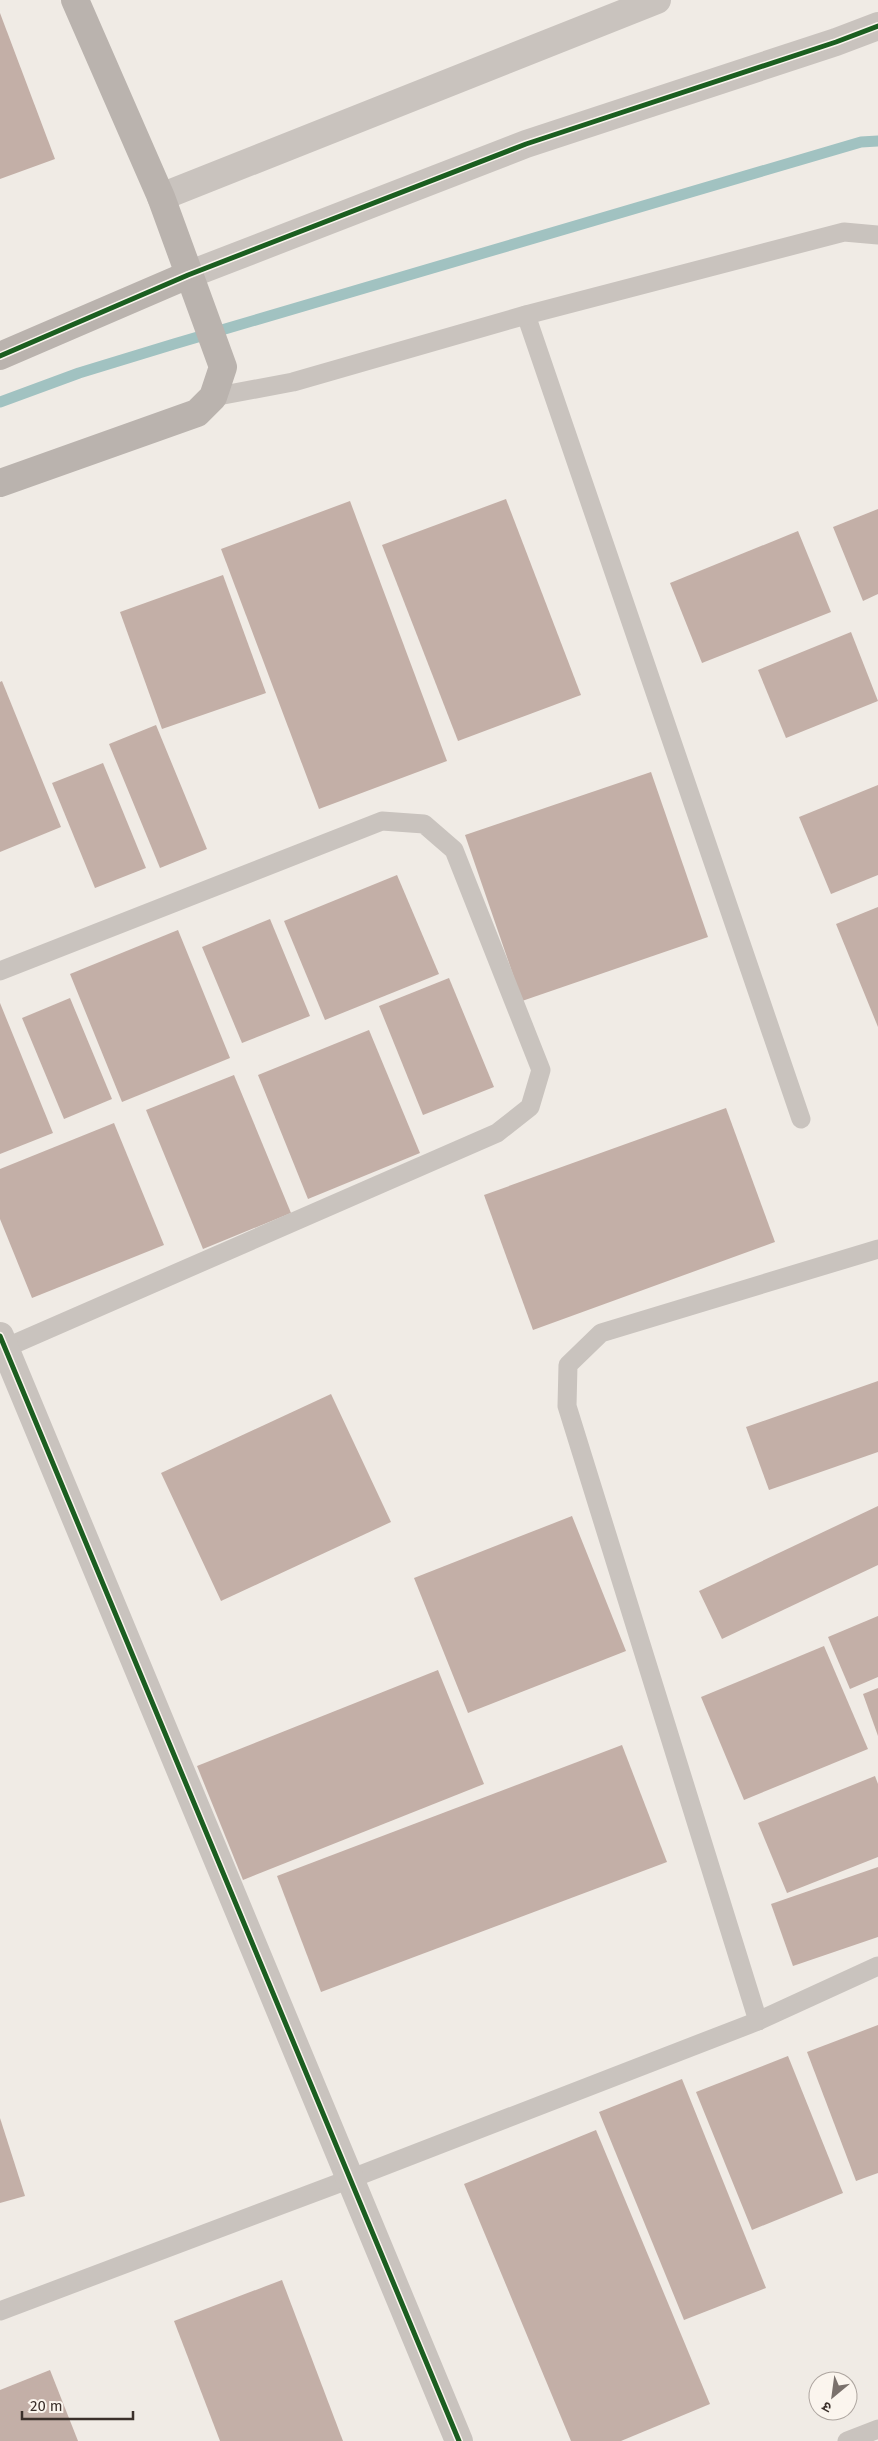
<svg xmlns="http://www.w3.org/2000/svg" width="878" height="2441" font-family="'Fira Sans','Noto Sans Devanagari',sans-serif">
	<rect width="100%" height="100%" fill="#f0ebe5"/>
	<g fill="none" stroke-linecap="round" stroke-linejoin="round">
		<polyline stroke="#a1c2c1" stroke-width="11" points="0,402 79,373 174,344 861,142 878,141"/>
	</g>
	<g fill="#c3afa7">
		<polygon points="0,13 55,159 0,179"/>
		<polygon points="506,499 581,695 458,741 382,545"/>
		<polygon points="350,501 447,761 319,809 221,549"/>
		<polygon points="878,509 878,594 863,601 833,527"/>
		<polygon points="798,531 831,612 702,663 670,583"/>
		<polygon points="223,575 266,693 162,729 120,612"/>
		<polygon points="851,632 878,701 786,738 758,670"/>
		<polygon points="2,681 61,827 0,852 0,682"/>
		<polygon points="156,725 207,849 160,868 109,744"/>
		<polygon points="103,763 146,868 95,888 52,783"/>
		<polygon points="651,772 708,937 522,1001 465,835"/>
		<polygon points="878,785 878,875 831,894 799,817"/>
		<polygon points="397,875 439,974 325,1020 284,921"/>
		<polygon points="878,907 878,1027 836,924"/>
		<polygon points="270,919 310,1016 242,1043 202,947"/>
		<polygon points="178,930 230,1058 122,1102 70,974"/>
		<polygon points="449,978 494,1087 423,1115 379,1006"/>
		<polygon points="70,998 112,1099 64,1119 22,1018"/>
		<polygon points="0,1003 53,1133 0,1154"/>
		<polygon points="369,1030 420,1153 308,1199 258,1075"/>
		<polygon points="234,1075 291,1213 203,1249 146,1110"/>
		<polygon points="726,1108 775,1242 533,1330 484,1195"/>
		<polygon points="114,1123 164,1245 32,1298 0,1219 0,1169"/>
		<polygon points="878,1381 878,1452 769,1490 746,1427"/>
		<polygon points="331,1394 391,1522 221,1601 161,1473"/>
		<polygon points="878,1506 878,1565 722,1639 699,1591"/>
		<polygon points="572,1516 626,1651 468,1713 414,1578"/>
		<polygon points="878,1616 878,1677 850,1689 828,1637"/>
		<polygon points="824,1646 868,1749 744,1800 701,1697"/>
		<polygon points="438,1670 484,1784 243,1880 197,1766"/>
		<polygon points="878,1688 878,1736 863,1694"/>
		<polygon points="622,1745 667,1862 321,1992 277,1876"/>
		<polygon points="875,1776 878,1784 878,1857 787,1893 758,1823"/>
		<polygon points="878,1867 878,1937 793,1966 771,1904"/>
		<polygon points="878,2025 878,2173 856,2181 807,2052"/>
		<polygon points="788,2056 843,2193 752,2230 696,2092"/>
		<polygon points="682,2079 766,2288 684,2320 599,2112"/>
		<polygon points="0,2118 25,2196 0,2203"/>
		<polygon points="596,2130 710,2404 621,2441 571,2441 464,2184"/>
		<polygon points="282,2280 343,2441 220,2441 174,2321"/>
		<polygon points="50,2370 78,2441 0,2441 0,2390"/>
	</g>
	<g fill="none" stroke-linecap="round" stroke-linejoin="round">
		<g stroke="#c9c3be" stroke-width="19">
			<polyline points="526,315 801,1119"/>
			<polyline points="213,397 293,382 526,315 844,232 878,235"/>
			<polyline points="0,971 382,821 424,824 454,850 541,1070 530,1107 497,1133 5,1348"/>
			<polyline points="758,2021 567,1406 568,1365 601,1333 878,1249"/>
			<polyline points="0,2311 350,2179 758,2021 878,1966"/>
			<polyline points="847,2441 878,2429"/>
		</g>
		<g stroke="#c9c3be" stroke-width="28">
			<polyline points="161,197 657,0"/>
			<polyline points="188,275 526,144 836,42 878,26"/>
			<polyline points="0,1336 459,2441"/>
		</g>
		<g stroke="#bab3ae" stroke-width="28">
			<polyline points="0,356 188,275"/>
			<polyline points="0,483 197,413 213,397 223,367 161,197 75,0"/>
		</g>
		<g stroke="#fbf5ee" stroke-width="8">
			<g id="cycleway">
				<polyline points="0,356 188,275 526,144 836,42 878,26"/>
				<polyline points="0,1336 459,2441"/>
			</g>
		</g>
		<use href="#cycleway" stroke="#1b5e20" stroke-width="5"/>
	</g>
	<g transform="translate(833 2396) rotate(209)"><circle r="24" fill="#fbf5ee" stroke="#aea6a0"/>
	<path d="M0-4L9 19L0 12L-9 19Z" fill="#7a716c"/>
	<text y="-8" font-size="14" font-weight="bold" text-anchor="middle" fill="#3b302b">उ</text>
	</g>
	<path d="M22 2411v8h111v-8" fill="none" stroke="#3b302b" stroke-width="2.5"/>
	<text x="30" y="2411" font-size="15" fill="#3b302b" stroke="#fbf5ee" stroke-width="4" paint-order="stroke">20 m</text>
</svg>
